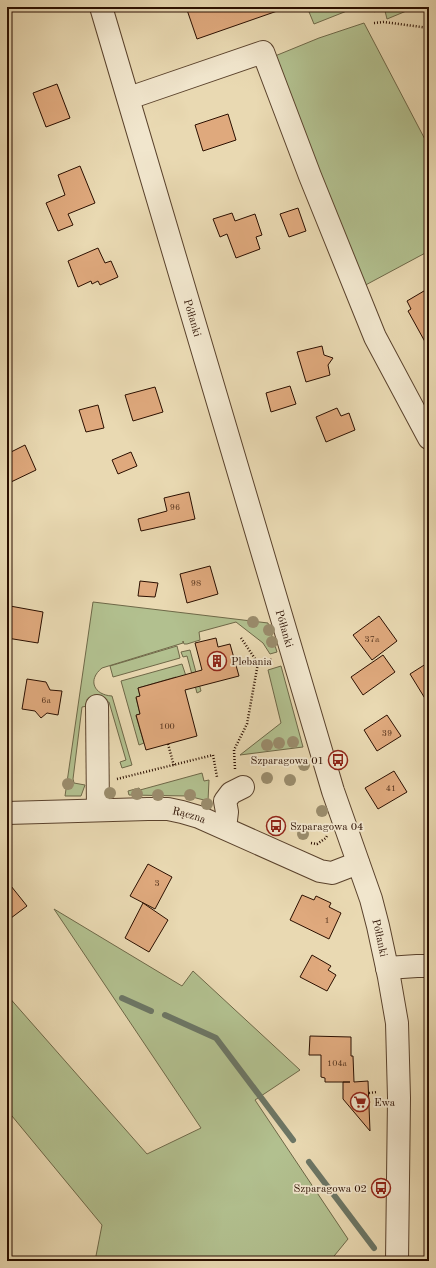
<svg xmlns="http://www.w3.org/2000/svg" width="436" height="1268" font-family="'Old Standard TT',serif">
	<rect width="100%" height="100%" fill="#e9d9b2"/>
	<filter id="stains"><feTurbulence type="fractalNoise" baseFrequency=".005" numOctaves="4"/><feColorMatrix values="0 0 0 0 .2 0 0 0 0 .09 0 0 0 0 .02 0 0 0 .5 -.17"/></filter>
	<radialGradient id="worn" r=".72"><stop offset=".6" stop-color="#630" stop-opacity="0"/><stop offset="1" stop-color="#630" stop-opacity=".3"/></radialGradient>
	<g fill="#b2c08f" stroke="#6e6848">
		<polygon points="307,7 357,7 314,24"/>
		<polygon points="384,7 416,7 387,19"/>
		<polygon points="364,23 429,147 429,251 360,288 275,56 319,38"/>
		<path d="M 93,602 L 268,623 L 277,652 L 270,654 L 263,643 L 236,622 L 199,632 L 200,640 L 187,644 L 184,644 L 183,641 L 183,643 L 102,668 C 87,680 94,695 112,696 L 132,765 L 122,768 L 120,762 L 126,760 L 109,702 L 82,707 L 73,779 L 74,783 L 85,785 L 81,796 L 65,796 Z"/>
		<polygon points="177,646 180,658 113,677 110,666"/>
		<polygon points="190,650 201,691 197,693 187,656 183,657 181,652"/>
		<polygon points="182,664 186,676 176,679 176,677 138,688 140,696 136,698 140,714 136,716 144,743 139,745 121,681"/>
		<polygon points="281,666 303,747 240,755 281,723 268,670"/>
		<polygon points="202,773 204,781 209,780 208,801 188,796 129,795 128,791 139,788 140,790"/>
		<polygon points="54,909 182,986 193,971 300,1070 255,1100 348,1239 330,1261 95,1261 102,1225 7,1110 7,995 147,1154 201,1128"/>
	</g>
	<g fill="none" stroke-linecap="round" stroke-linejoin="round">
		<g stroke="#6c7665" stroke-width="6">
			<polyline points="122,998 151,1011"/>
			<polyline points="165,1015 216,1038 293,1140"/>
			<polyline points="309,1162 374,1248"/>
		</g>
	</g>
	<g fill="#dfa97d" stroke="#2b0f00">
		<polygon points="186,7 282,7 283,9 197,39"/>
		<polygon points="57,84 70,118 46,127 33,93"/>
		<polygon points="228,114 236,140 203,151 195,125"/>
		<polygon points="80,166 95,203 68,214 73,225 58,231 46,203 65,195 58,175"/>
		<polygon points="298,208 306,231 289,237 280,214"/>
		<polygon points="232,213 235,221 255,214 262,235 256,237 260,249 236,258 227,234 220,237 213,219"/>
		<polygon points="98,248 105,263 111,261 118,277 100,285 98,281 92,284 91,281 78,287 68,261"/>
		<polygon points="429,288 429,349 408,311 411,309 407,301"/>
		<polygon points="322,346 324,355 333,358 328,365 330,375 306,382 297,352"/>
		<polygon points="290,386 296,404 271,412 266,393"/>
		<polygon points="155,387 163,412 133,421 125,395"/>
		<polygon points="98,405 104,428 86,432 79,410"/>
		<polygon points="337,408 341,416 349,413 355,430 326,442 316,417"/>
		<polygon points="25,445 36,470 11,482 7,474 7,454"/>
		<polygon points="131,452 137,466 118,474 112,460"/>
		<polygon points="189,492 195,519 141,531 138,519 167,511 164,498"/>
		<polygon points="210,566 218,594 187,603 180,574"/>
		<polygon points="140,581 158,583 155,597 138,596"/>
		<polygon points="10,606 43,612 38,643 7,638 7,621"/>
		<polygon points="379,616 397,641 372,660 353,635"/>
		<polygon points="216,638 218,647 230,644 239,676 185,690 197,736 146,750 136,715 140,714 136,697 140,696 138,688 202,670 195,643"/>
		<polygon points="383,655 395,672 363,695 351,677"/>
		<polygon points="429,662 429,705 410,674"/>
		<polygon points="27,679 46,682 50,690 62,691 58,715 47,713 41,718 35,711 22,709"/>
		<polygon points="387,715 401,736 377,751 364,730"/>
		<polygon points="394,771 407,792 378,809 365,788"/>
		<polygon points="148,864 172,877 155,909 130,896"/>
		<polygon points="7,881 27,906 7,921"/>
		<polygon points="302,895 314,900 316,896 331,903 329,907 341,913 329,939 290,920"/>
		<polygon points="143,903 168,920 149,952 125,938"/>
		<polygon points="312,955 331,966 328,970 336,975 327,991 300,977"/>
		<polygon points="310,1036 351,1037 351,1056 353,1056 354,1082 368,1081 370,1131 343,1099 343,1082 350,1082 325,1082 325,1078 321,1077 321,1055 309,1055"/>
	</g>
	<g fill="none" stroke-linecap="round" stroke-linejoin="round">
		<g stroke="#5a422c" stroke-width="24">
			<g id="minor">
				<path id="s1" d="M 101,7 L 333,791 L 371,899 L 378,926 L 389,977 L 397,1023 L 399,1098 L 397,1261"/>
				<polyline points="129,98 263,52 310,176 375,337 429,438"/>
				<polyline points="97,706 98,810"/>
				<path id="s2" d="M 7,813 L 148,809 L 168,809 L 182,812 L 199,817 L 320,871 L 332,873 L 358,863"/>
				<polyline points="225,828 227,812 225,801 231,793 243,787"/>
				<polyline points="387,968 417,966 429,966"/>
			</g>
		</g>
		<g stroke="#2b0f00" stroke-width="2.5" stroke-dasharray="1 2" stroke-linecap="butt">
			<polyline points="374,11 385,7"/>
			<polyline points="374,23 384,22 429,28"/>
			<polyline points="241,638 258,663"/>
			<polyline points="168,744 174,766"/>
			<polyline points="235,769 234,750 247,724 258,663 273,659"/>
			<polyline points="117,779 213,755 217,777"/>
			<polyline points="311,843 317,844 326,838 327,836"/>
			<polyline points="369,1093 377,1092"/>
		</g>
		<use href="#minor" stroke="#f1e6cd" stroke-width="22"/>
	</g>
	<g fill="#9a8c6c">
		<circle cx="253" cy="622" r="6"/>
		<circle cx="269" cy="630" r="6"/>
		<circle cx="272" cy="642" r="6"/>
		<circle cx="293" cy="742" r="6"/>
		<circle cx="279" cy="743" r="6"/>
		<circle cx="267" cy="745" r="6"/>
		<circle cx="304" cy="765" r="6"/>
		<circle cx="267" cy="778" r="6"/>
		<circle cx="290" cy="780" r="6"/>
		<circle cx="68" cy="784" r="6"/>
		<circle cx="110" cy="793" r="6"/>
		<circle cx="137" cy="794" r="6"/>
		<circle cx="158" cy="795" r="6"/>
		<circle cx="190" cy="795" r="6"/>
		<circle cx="207" cy="804" r="6"/>
		<circle cx="322" cy="811" r="6"/>
		<circle cx="303" cy="834" r="6"/>
	</g>
	<defs>
		<g id="building-ring" transform="scale(1)"><circle r="9.5" fill="#f1e6cd" stroke="#8f2418" stroke-width="1.5"/><path d="M-4-6H4V6H1V3H-1V6H-4ZM-2.5-4.3h1.7v1.8h-1.7ZM.8-4.3h1.7v1.8H.8ZM-2.5-1h1.7V.8h-1.7ZM.8-1h1.7V.8H.8Z" fill="#8f2418"/></g>
		<g id="bus-ring" transform="scale(1)"><circle r="9.5" fill="#f1e6cd" stroke="#8f2418" stroke-width="1.5"/><path d="M-5-6H5V4H4V6H2V4H-2V6H-4V4H-5ZM-3.5-4V0h7V-4ZM-3.5 1.2v1.5H-2V1.2ZM2 1.2v1.5H3.5V1.2Z" fill="#8f2418"/></g>
		<g id="supermarket-ring" transform="scale(1)"><circle r="9.5" fill="#f1e6cd" stroke="#8f2418" stroke-width="1.5"/><path d="M-6-5.5h2.5l.6 2H6L4.5 2H-2.5L-4.4-4H-6ZM-1.5 3.2a1.3 1.3 0 1 0 .1 0ZM3 3.2a1.3 1.3 0 1 0 .1 0Z" fill="#8f2418"/></g>
	</defs>
	<g fill-rule="evenodd">
		<use href="#building-ring" x="217" y="661"/>
		<use href="#bus-ring" x="338" y="760"/>
		<use href="#bus-ring" x="276" y="826"/>
		<use href="#supermarket-ring" x="360" y="1102"/>
		<use href="#bus-ring" x="381" y="1188"/>
	</g>
	<g text-anchor="middle" stroke-width="3.5" stroke-linejoin="round" paint-order="stroke">
		<g font-size="9" fill="#58361f">
			<text x="175" y="510">96</text>
			<text x="196" y="586">98</text>
			<text x="372" y="642">37a</text>
			<text x="46" y="703">6a</text>
			<text x="167" y="729">100</text>
			<text x="387" y="736">39</text>
			<text x="391" y="791">41</text>
			<text x="157" y="886">3</text>
			<text x="327" y="923">1</text>
			<text x="337" y="1066">104a</text>
		</g>
		<g font-size="11" fill="#2b0f00" stroke="#f1e6cd">
			<text dy="4" stroke="none"><textPath href="#s1" startOffset="324">Półłanki</textPath></text>
			<text dy="4" stroke="none"><textPath href="#s1" startOffset="648">Półłanki</textPath></text>
			<text dy="4" stroke="none"><textPath href="#s2" startOffset="183">Rączna</textPath></text>
			<text dy="4" stroke="none"><textPath href="#s1" startOffset="972">Półłanki</textPath></text>
		</g>
		<g font-size="11" fill="#2b0f00" stroke="#f1e6cd" text-anchor="start">
			<text x="231" y="665">Plebania</text>
			<text x="324" y="764" text-anchor="end">Szparagowa 01</text>
			<text x="290" y="830">Szparagowa 04</text>
			<text x="374" y="1106">Ewa</text>
			<text x="367" y="1192" text-anchor="end">Szparagowa 02</text>
		</g>
	</g>
	<rect width="436" height="1268" fill="none" stroke="#e9d9b2" stroke-width="24"/>
	<rect x="8" y="8" width="420" height="1252" fill="none" stroke="#2b0f00" stroke-width="2"/>
	<rect x="12" y="12" width="412" height="1244" fill="none" stroke="#2b0f00"/>
	<rect width="100%" height="100%" filter="url(#stains)"/>
	<rect width="100%" height="100%" fill="url(#worn)"/>
</svg>
